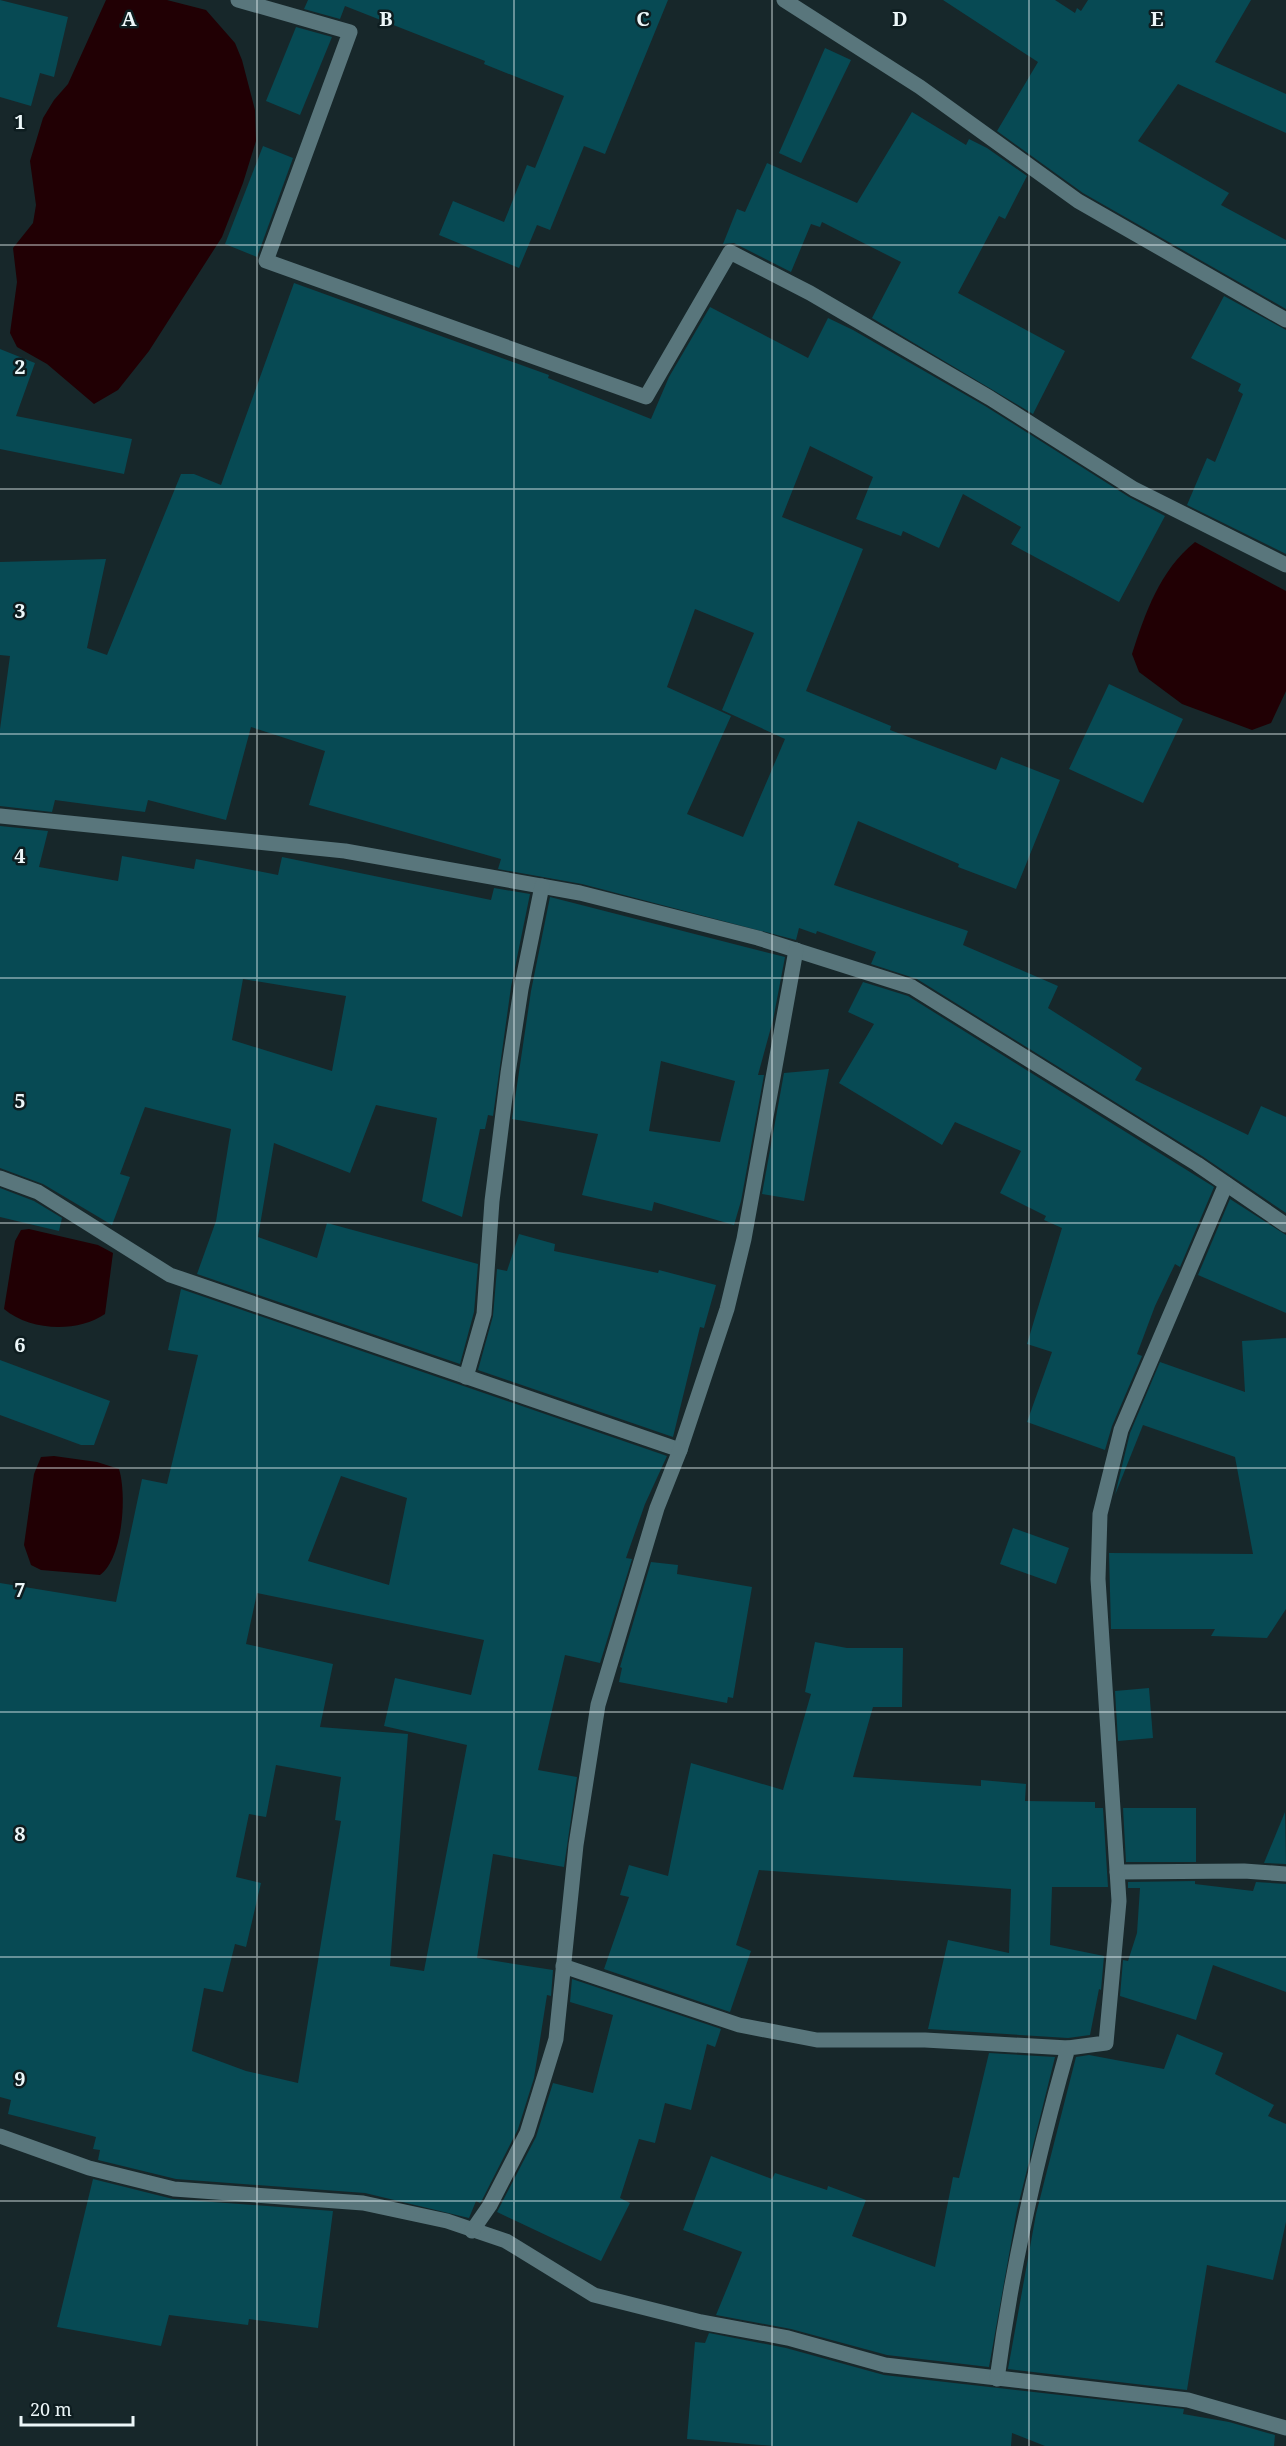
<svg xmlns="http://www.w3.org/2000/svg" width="1286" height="2446" font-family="'Noto Serif',serif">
	<rect width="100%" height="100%" fill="#17272a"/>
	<g fill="#210004">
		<polygon points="106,0 167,0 206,10 235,43 242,60 255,110 256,141 243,183 222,237 149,351 118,390 94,404 47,364 17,347 10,333 17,282 13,248 33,223 36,205 30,161 43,118 54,100 68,84"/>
		<path d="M 1195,542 L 1286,591 L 1286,691 L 1271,723 L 1252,730 L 1182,704 L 1139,672 L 1132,654 C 1145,613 1160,570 1195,542 Z"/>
		<path d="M 29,1229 L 98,1245 L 113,1253 L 105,1314 C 77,1333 30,1331 4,1309 L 15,1241 L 21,1230 Z"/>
		<path d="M 54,1456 L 97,1462 L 119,1469 C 127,1495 123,1558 100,1575 L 41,1570 L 31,1565 L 24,1545 L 34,1474 L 41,1457 Z"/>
	</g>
	<g fill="#074a54" fill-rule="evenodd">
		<polygon points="0,0 68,17 54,77 40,73 31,106 0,97"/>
		<polygon points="308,0 668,0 605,154 584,146 550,230 537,225 519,268 439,235 453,201 504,222 527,165 535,168 564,96 484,64 485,61 345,6 340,19 304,9"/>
		<polygon points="943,0 1055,0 1075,13 1077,8 1081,11 1088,0 1251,0 1215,62 1286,94 1286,133 1178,84 1138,141 1229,193 1221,205 1286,240 1286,309 1083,193 997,131 1038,62"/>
		<polygon points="296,27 332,37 300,115 266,101"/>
		<polygon points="825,48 851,60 801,163 779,153"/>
		<polygon points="912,112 966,145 969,139 987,148 1027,176 1005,219 999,216 958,293 1065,351 1033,414 872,318 901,262 822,222 820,227 811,224 791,272 734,243 723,244 737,209 745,212 767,163 857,203"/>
		<polygon points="263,146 293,158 257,257 225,244"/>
		<path d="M 294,283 L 549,375 L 548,378 L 651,419 L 669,377 L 710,307 L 808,358 L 828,318 L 853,330 L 985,406 L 1129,497 L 1165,516 L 1119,602 L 1011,544 L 1021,527 L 963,494 L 939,548 L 903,531 L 901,536 L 856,519 L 873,477 L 810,446 L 782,517 L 863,549 L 806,691 L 891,726 L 890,730 L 996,770 L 1001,757 L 1060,780 L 1016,889 L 958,867 L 959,864 L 858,821 L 834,885 L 968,931 L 963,945 L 1058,986 L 1048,1008 L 1142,1068 L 1135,1080 L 1248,1135 L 1261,1106 L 1286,1117 L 1286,1213 L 1202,1156 L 917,979 L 871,964 L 876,952 L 817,931 L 816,934 L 799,928 L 796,940 L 582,884 L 498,869 L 501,859 L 309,805 L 325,751 L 251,727 L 226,820 L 148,800 L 145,812 L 55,800 L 52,812 L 0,806 L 0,729 L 10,656 L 0,655 L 0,562 L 106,559 L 87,648 L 107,655 L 181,474 L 194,474 L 221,485 ZM 695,609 L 754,633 L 722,710 L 785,739 L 743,837 L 687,814 L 731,716 L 667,687 Z"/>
		<polygon points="1224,296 1286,330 1286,554 1187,505 1207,458 1215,462 1243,394 1238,391 1241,384 1191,358"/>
		<polygon points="0,349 35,363 16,416 132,439 124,474 0,449"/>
		<polygon points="1109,684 1183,719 1143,803 1069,769"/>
		<path d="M 0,826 L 48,831 L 39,867 L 118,881 L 122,856 L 194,869 L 196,859 L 278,875 L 282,857 L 491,900 L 494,888 L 530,894 L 511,987 L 493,1116 L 488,1115 L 485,1129 L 480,1129 L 462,1217 L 422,1201 L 437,1118 L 376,1105 L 350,1173 L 274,1143 L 258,1237 L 317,1258 L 327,1223 L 478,1264 L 474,1312 L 460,1364 L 197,1274 L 216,1221 L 231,1129 L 145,1107 L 120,1174 L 130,1177 L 112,1225 L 43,1184 L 0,1168 ZM 243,979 L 346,996 L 332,1071 L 232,1040 Z"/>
		<path d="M 550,897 L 785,957 L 773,1020 L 758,1075 L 764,1075 L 741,1201 L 734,1225 L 654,1202 L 652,1211 L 582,1195 L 598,1134 L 512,1119 L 531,991 ZM 661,1061 L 735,1081 L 720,1142 L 649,1131 Z"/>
		<polygon points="863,982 908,996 1214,1187 1180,1267 1175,1264 1155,1306 1137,1354 1142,1356 1112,1426 1105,1450 1027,1422 1052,1352 1027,1344 1062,1228 1044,1220 1046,1216 1000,1193 1021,1151 955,1122 942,1145 839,1083 874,1024 848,1012"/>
		<polygon points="829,1069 804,1201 762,1194 784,1073"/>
		<polygon points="0,1188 34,1201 62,1218 59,1231 0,1217"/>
		<polygon points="1230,1199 1286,1235 1286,1313 1198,1275"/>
		<polygon points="519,1234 555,1244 554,1251 658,1273 659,1270 716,1285 704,1328 700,1327 673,1437 478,1370 493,1316 497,1269 507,1271"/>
		<path d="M 181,1289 L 667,1456 L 645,1504 L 626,1558 L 632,1559 L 600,1663 L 565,1655 L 538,1770 L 577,1777 L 564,1867 L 493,1854 L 477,1958 L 553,1970 L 551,1996 L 547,1995 L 534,2078 L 518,2129 L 482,2200 L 480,2203 L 476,2201 L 469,2218 L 365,2193 L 176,2179 L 98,2160 L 100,2150 L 93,2149 L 96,2137 L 8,2114 L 11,2100 L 0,2097 L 0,1583 L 116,1602 L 142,1479 L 167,1484 L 198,1355 L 168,1350 ZM 341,1476 L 407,1498 L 389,1585 L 308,1561 ZM 257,1593 L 484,1640 L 471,1695 L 395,1678 L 384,1726 L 467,1745 L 424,1971 L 390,1966 L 408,1734 L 320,1727 L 333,1664 L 246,1644 ZM 276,1765 L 341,1777 L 335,1820 L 341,1821 L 298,2083 L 246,2071 L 192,2051 L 204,1988 L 223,1992 L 235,1944 L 246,1947 L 261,1883 L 236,1877 L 249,1814 L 266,1817 Z"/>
		<polygon points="1286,1338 1286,1609 1267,1638 1211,1636 1215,1629 1111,1629 1109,1553 1253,1554 1235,1457 1143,1425 1115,1495 1130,1433 1160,1362 1245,1392 1242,1341"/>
		<polygon points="0,1360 110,1401 94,1445 81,1445 0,1415"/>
		<polygon points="1013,1528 1069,1548 1056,1584 1000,1564"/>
		<polygon points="651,1562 678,1565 677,1574 752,1587 733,1698 728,1697 727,1703 619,1682 622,1668 620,1667"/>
		<polygon points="815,1642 847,1648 903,1648 902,1707 873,1707 853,1777 981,1786 981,1780 1026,1784 1025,1801 1095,1802 1095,1808 1103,1808 1108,1887 1052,1887 1050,1945 1104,1956 1101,1990 1099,1989 1090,2035 1068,2038 928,2029 948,1940 1009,1953 1011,1889 759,1870 736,1945 751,1951 730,2012 604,1969 629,1897 620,1895 629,1865 668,1876 691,1763 783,1790 811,1694 805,1692"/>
		<polygon points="1149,1688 1153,1738 1118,1741 1115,1691"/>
		<polygon points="1123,1808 1196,1808 1196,1862 1126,1862"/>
		<polygon points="1285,1812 1286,1864 1264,1863"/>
		<polygon points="1195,1881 1195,1884 1253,1891 1256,1882 1286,1884 1286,1992 1213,1965 1196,2020 1120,1996 1123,1960 1128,1961 1137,1933 1140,1888 1128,1888 1128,1882"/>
		<polygon points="572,1979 721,2029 715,2047 707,2044 691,2110 665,2103 655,2143 639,2139 620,2198 630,2203 601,2261 497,2212 536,2137 553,2083 593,2093 613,2015 570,2002"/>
		<polygon points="1177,2034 1223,2053 1215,2074 1274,2105 1268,2116 1286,2124 1286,2222 1273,2280 1207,2265 1187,2390 1008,2369 1036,2214 1076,2057 1089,2055 1164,2069"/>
		<polygon points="989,2053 1055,2057 1017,2210 989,2367 887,2355 791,2329 716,2315 742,2252 683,2230 711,2156 772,2179 775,2173 827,2190 828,2186 866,2200 852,2236 935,2267 953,2177 959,2178"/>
		<polygon points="93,2179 173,2199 333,2211 318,2328 249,2319 248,2325 169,2315 161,2346 57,2327"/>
		<polygon points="709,2333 786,2348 884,2375 1184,2409 1183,2414 1229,2422 1275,2435 1274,2446 1045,2446 1012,2433 1011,2446 774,2446 687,2439 695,2342 705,2343"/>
	</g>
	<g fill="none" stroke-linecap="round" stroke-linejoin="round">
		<g stroke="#59767c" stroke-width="15">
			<polyline points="238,0 350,32 266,261 646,397 730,252 810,293 990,398 1134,489 1286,565"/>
			<polyline points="784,0 920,87 1078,201 1286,320"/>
			<polyline points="0,816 345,851 580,893 758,938 912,987 1197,1164 1286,1225"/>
			<polyline points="0,1178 38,1192 170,1275 680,1450"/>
			<polyline points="466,1377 484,1314 492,1201 508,1073 521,989 542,886"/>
			<polyline points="1117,1872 1244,1871 1286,1874"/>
			<polyline points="563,1966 739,2025 817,2040 925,2040 1068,2048"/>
			<polyline points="0,2136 89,2168 174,2189 363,2203 447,2221 506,2241 594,2295 701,2322 788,2338 885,2365 1188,2400 1286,2428"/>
			<polyline points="472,2231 490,2205 527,2133 556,2039 576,1845 598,1705 657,1508 680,1450 727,1309 744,1239 796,950"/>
			<path d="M 997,2379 C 1012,2266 1037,2157 1068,2048 L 1106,2043 L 1119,1901 L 1098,1579 L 1100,1514 L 1121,1430 L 1226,1184"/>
		</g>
	</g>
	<path fill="none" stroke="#edf7f9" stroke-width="1.5" stroke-opacity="0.55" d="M 257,0 L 257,2446M 514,0 L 514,2446M 772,0 L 772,2446M 1029,0 L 1029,2446M 0,245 L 1286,245M 0,489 L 1286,489M 0,734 L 1286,734M 0,978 L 1286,978M 0,1223 L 1286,1223M 0,1468 L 1286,1468M 0,1712 L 1286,1712M 0,1957 L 1286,1957M 0,2201 L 1286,2201"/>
	<g font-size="20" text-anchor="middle" font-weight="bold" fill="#edf7f9" stroke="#0e1d20" stroke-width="5" stroke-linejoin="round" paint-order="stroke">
		<text x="129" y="26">A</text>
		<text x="386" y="26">B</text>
		<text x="643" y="26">C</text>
		<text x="900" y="26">D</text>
		<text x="1157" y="26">E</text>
		<text x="20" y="129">1</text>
		<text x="20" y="374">2</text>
		<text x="20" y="618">3</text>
		<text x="20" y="863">4</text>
		<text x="20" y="1108">5</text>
		<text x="20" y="1352">6</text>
		<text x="20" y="1597">7</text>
		<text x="20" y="1841">8</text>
		<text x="20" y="2086">9</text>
	</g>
	<path d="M21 2416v9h112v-9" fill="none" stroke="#edf7f9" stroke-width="3"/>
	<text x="30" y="2416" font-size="18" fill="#edf7f9" stroke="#0e1d20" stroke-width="4.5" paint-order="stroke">20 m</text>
</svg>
